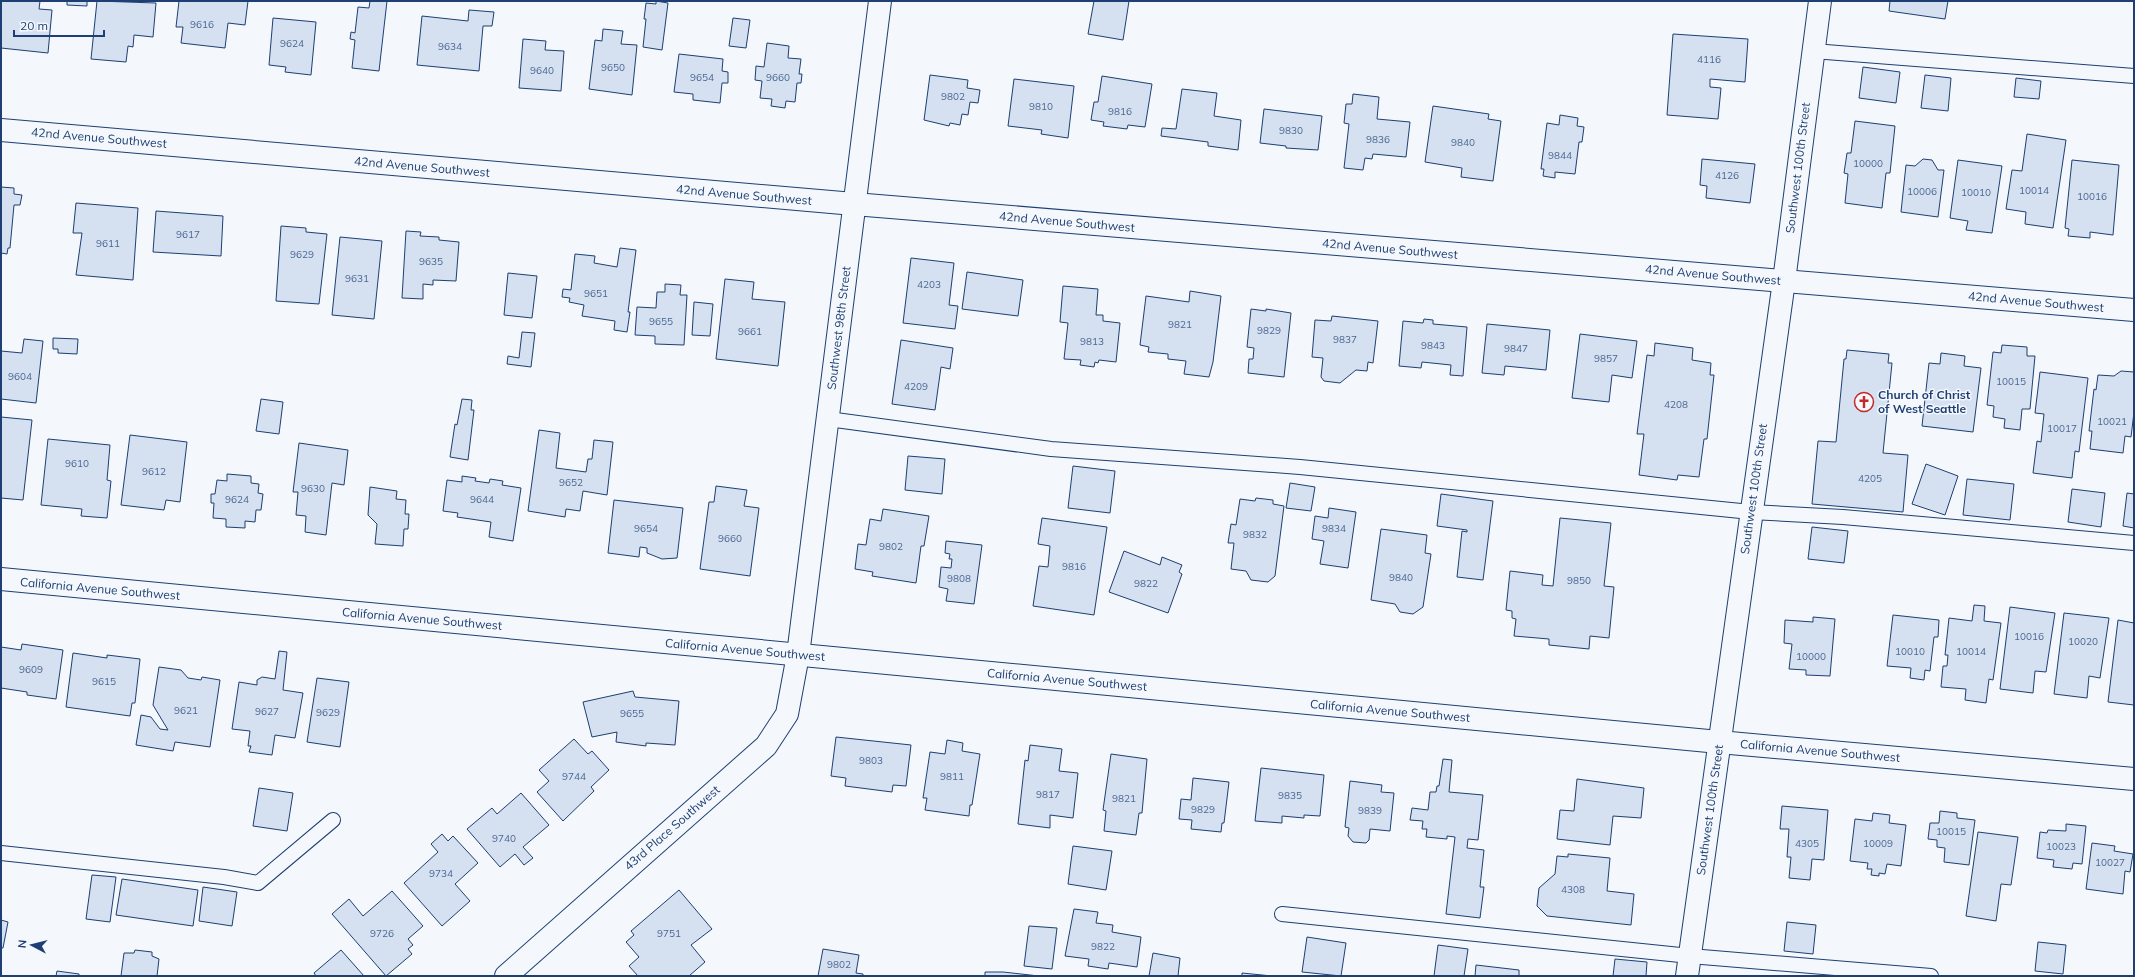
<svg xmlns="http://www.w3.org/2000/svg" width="2135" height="977" font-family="Mulish,sans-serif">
	<rect width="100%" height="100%" fill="#f4f7fb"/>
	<g fill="#d5e0f0" stroke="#1d3f73">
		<polygon points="1,1 40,1 39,9 52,10 48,53 1,48"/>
		<polygon points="67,1 87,1 87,6 67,5"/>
		<polygon points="97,1 156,3 153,37 134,35 133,47 128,46 126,62 91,59"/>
		<polygon points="179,1 248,1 245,25 228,23 225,48 181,43 183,27 176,27"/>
		<polygon points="370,1 387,1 379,71 352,68 355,40 350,39 351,32 355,33 358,7 369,8"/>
		<polygon points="656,1 668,3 662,50 643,47 646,19 644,19 646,3 656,4"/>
		<polygon points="1094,1 1129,1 1123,40 1088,34"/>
		<polygon points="1890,1 1948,1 1945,19 1889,11"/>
		<polygon points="469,10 494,12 492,26 483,26 479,71 417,65 422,16 468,21"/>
		<polygon points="273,18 316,22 311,75 285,72 286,67 269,65"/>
		<polygon points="733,18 750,20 746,48 729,46"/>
		<polygon points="603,29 623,31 621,44 637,45 632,95 589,89 595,40 602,41"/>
		<polygon points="1673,34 1748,39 1745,82 1710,79 1710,87 1721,88 1718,119 1667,115"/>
		<polygon points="523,39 546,41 545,50 564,51 561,91 519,88"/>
		<polygon points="767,43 789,46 788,58 801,59 799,74 802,74 801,83 797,83 795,102 786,101 785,108 771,106 772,99 760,98 762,81 755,80 756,66 764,67"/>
		<polygon points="679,54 723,59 722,71 728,72 728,83 722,83 720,103 693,100 693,94 674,92"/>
		<polygon points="1863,67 1900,72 1896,103 1859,98"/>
		<polygon points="930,75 968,80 967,88 980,90 978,103 970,102 968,115 962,114 960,125 950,123 949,126 924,120"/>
		<polygon points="1925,75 1951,78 1948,111 1921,108"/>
		<polygon points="1102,76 1152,84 1145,127 1128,125 1127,129 1103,126 1104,122 1091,120 1094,102 1098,102"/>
		<polygon points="2016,78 2041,81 2039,99 2014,97"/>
		<polygon points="1014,79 1074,86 1068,138 1041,134 1042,130 1008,126"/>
		<polygon points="1182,89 1217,93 1214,116 1241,120 1238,150 1208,146 1208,142 1161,136 1162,128 1176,129"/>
		<polygon points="1353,94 1379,97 1377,119 1410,122 1406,157 1373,154 1372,159 1365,158 1363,170 1344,168 1349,124 1344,123 1346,104 1352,104"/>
		<polygon points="1433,106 1489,114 1488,119 1501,121 1493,181 1461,177 1462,168 1425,162"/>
		<polygon points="1264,109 1322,116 1318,150 1286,148 1286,146 1260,143"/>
		<polygon points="1560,115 1578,118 1577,126 1584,127 1582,142 1579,142 1575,174 1555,172 1555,178 1543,176 1544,169 1541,169 1547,123 1559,125"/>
		<polygon points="1855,121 1895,126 1890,173 1886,173 1882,208 1845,203 1848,174 1844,173 1847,153 1851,153"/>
		<polygon points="2027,134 2066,140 2053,228 2025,224 2026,212 2006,209 2012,170 2022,171"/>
		<polygon points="1702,159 1755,164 1750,203 1706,198 1707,186 1700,185"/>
		<polygon points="1923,159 1932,160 1938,170 1944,170 1938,217 1901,212 1906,165 1915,166"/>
		<polygon points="1958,160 2002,166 1992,233 1966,230 1968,221 1950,218"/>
		<polygon points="2072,160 2119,165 2113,235 2090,232 2090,238 2068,236 2069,229 2065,228"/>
		<polygon points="1,187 14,188 14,194 22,195 20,205 14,205 10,248 8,248 7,254 1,253"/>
		<polygon points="76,203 138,208 133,280 76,275 82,233 73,233"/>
		<polygon points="156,211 223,216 221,256 153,252"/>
		<polygon points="281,226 306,228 306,232 327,234 319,304 276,301"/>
		<polygon points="406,231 421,232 420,236 439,237 439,240 459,242 456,281 433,280 433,285 423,284 423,299 402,298"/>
		<polygon points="340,237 382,241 374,319 332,315"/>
		<polygon points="620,248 636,250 628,312 630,312 627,332 614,330 615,321 582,316 584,305 569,302 570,298 562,297 563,289 571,290 575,254 595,256 594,263 617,267"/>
		<polygon points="911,258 954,263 949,305 958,306 955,329 903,323"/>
		<polygon points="967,272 1023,280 1018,316 962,309"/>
		<polygon points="508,273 537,276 532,318 504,315"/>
		<polygon points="725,279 754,282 752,299 785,302 778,366 716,359"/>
		<polygon points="665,284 681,285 680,295 687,295 684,345 655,344 655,336 635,335 637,307 656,308 657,292 665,292"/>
		<polygon points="1063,286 1098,289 1096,315 1103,315 1103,321 1120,323 1116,362 1099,360 1098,363 1095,362 1094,367 1080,365 1081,360 1064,359 1068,323 1060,322"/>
		<polygon points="1190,291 1221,296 1213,362 1209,377 1184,374 1186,361 1168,359 1168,354 1148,352 1149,347 1140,345 1146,296 1189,302"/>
		<polygon points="694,302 713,304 710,336 692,335"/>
		<polygon points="1251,309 1266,311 1266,309 1291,313 1284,377 1248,373 1249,359 1253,359 1254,348 1247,347"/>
		<polygon points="1332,316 1378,321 1373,363 1368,362 1367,371 1356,370 1340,383 1324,381 1321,377 1323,358 1312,357 1315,320 1331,321"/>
		<polygon points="1424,319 1433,320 1433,324 1467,327 1463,376 1450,375 1451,365 1422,362 1421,368 1399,366 1403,321 1423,323"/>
		<polygon points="1487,324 1550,330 1546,370 1505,366 1504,375 1482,373"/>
		<polygon points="522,332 535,333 531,367 507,364 508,356 519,358"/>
		<polygon points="1580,334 1637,341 1632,378 1612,375 1609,402 1572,398"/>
		<polygon points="53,338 78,339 77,354 58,353 58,349 53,349"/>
		<polygon points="24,339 43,341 36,403 1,399 1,351 22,353"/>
		<polygon points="901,340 953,348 950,369 941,367 935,410 892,404"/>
		<polygon points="1655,343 1693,348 1692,360 1711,363 1710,375 1714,375 1707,439 1704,439 1699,477 1678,475 1677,480 1639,475 1644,434 1637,434 1647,355 1654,356"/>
		<polygon points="2002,345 2027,347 2027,356 2035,356 2030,409 2022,409 2020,430 2004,428 2005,419 1993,417 1994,406 1987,405 1993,352 2001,353"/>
		<polygon points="1847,350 1889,354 1888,363 1892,363 1883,453 1908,455 1903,512 1812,504 1818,441 1836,442 1844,359 1846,359"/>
		<polygon points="1941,353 1965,356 1964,366 1981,368 1973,432 1922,426 1929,363 1940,364"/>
		<polygon points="2121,371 2134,372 2134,412 2131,437 2125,436 2123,453 2090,449 2092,431 2089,431 2094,389 2096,390 2098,375 2114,376"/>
		<polygon points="2040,372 2088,378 2079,452 2075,451 2072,478 2033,473 2037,441 2041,442 2044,414 2035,413"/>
		<polygon points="261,399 283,402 279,434 256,431"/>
		<polygon points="462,399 472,400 471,410 474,410 468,460 450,457 455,424 457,425"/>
		<polygon points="1,417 32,420 23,500 1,498"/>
		<polygon points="539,430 560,433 556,468 586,472 588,459 592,459 594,440 613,442 607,495 583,491 580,511 566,509 565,517 528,511"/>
		<polygon points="130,435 187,442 180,502 166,500 164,510 121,505"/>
		<polygon points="48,439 110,445 107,480 111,481 107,518 81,516 82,509 41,505"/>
		<polygon points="299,443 348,450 344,485 332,483 326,535 305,532 306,516 296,515 298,492 293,492"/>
		<polygon points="908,456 945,459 942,494 905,490"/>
		<polygon points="1926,464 1958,476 1945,515 1912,504"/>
		<polygon points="1073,466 1115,471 1110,513 1068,508"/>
		<polygon points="227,474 251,476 251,483 259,484 258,493 263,494 261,510 256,510 255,522 245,521 245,528 226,527 226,519 213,518 214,503 211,503 211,494 215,494 217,480 227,481"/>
		<polygon points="462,476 476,478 475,481 489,483 490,479 503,481 502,485 521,488 513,541 489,537 491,522 457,517 458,513 443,511 447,480 462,482"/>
		<polygon points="1967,479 2014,484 2010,520 1963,515"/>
		<polygon points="1290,483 1315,487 1311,511 1286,508"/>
		<polygon points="716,486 747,490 744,506 759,508 750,576 700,569 709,502 714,502"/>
		<polygon points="370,487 397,491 396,499 406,500 405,514 409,514 408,529 404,529 403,546 375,544 377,524 368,515"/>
		<polygon points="2072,489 2105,493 2101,527 2068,522"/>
		<polygon points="2127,493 2134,494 2134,528 2123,526"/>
		<polygon points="1441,494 1493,501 1483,580 1457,577 1462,531 1467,532 1467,530 1437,526"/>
		<polygon points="1256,498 1273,500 1273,504 1284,506 1275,576 1268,582 1251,580 1246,571 1231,569 1234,543 1228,543 1231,524 1236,525 1240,499 1255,501"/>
		<polygon points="614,500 683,508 677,558 662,559 647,553 647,548 640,547 639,557 608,553"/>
		<polygon points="1329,508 1356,512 1348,568 1320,564 1324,541 1312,539 1315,516 1328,518"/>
		<polygon points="883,509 929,516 924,546 921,546 916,583 872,576 873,572 855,569 858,544 866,545 870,519 881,521"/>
		<polygon points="1042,518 1107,527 1094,615 1033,606 1039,566 1048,567 1050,546 1038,544"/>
		<polygon points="1560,518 1611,523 1604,586 1614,587 1609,638 1590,636 1589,649 1549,645 1549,639 1514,636 1516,619 1512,618 1512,611 1506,610 1510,571 1543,575 1542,585 1553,586"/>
		<polygon points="1812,527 1848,531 1844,563 1808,559"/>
		<polygon points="1381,529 1427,535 1425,553 1431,554 1423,607 1413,614 1400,612 1395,604 1371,600"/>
		<polygon points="946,541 982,545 974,604 946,601 948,589 939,587 941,567 951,568 952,559 949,559 950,554 945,553"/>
		<polygon points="1124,551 1160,565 1162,557 1182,565 1179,572 1182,574 1168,613 1109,592"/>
		<polygon points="1974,605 1985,606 1984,621 2001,623 1993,680 1989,679 1986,703 1965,700 1966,689 1941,687 1943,666 1947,666 1948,655 1945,655 1949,618 1972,621"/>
		<polygon points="2010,607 2055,613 2046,672 2035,671 2033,693 2000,689"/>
		<polygon points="2064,613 2109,618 2100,678 2089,676 2087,698 2054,694"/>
		<polygon points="1893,615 1939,620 1938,637 1934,637 1930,671 1925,670 1924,680 1910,678 1911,668 1887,666"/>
		<polygon points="1813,617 1835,619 1830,676 1806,675 1806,670 1789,669 1792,644 1784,643 1785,620 1813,622"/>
		<polygon points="2118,620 2134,623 2134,705 2108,702"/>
		<polygon points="22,644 63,650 56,699 27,695 27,692 1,688 1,647 21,650"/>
		<polygon points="279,651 287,652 283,690 303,693 295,738 275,735 272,755 249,752 251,746 248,746 250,731 232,729 239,682 257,685 257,680 262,677 275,679"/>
		<polygon points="73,653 107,658 107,655 140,659 135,703 132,703 130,716 66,707"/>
		<polygon points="159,667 181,670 188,678 201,680 202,677 220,680 210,747 175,742 173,751 136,745 141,715 151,717 160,729 168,730 153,705"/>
		<polygon points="317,678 349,682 340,747 307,742"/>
		<polygon points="633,691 635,697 679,701 675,745 646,743 646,746 616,742 617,732 592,737 583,702"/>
		<polygon points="836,737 911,745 906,786 893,785 892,792 845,786 846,778 831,776"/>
		<polygon points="574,739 588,754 592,751 609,770 591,787 594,791 563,821 537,792 549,781 539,770"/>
		<polygon points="947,740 963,743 962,751 980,754 972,805 970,805 969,816 925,810 927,798 923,798 930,752 945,754"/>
		<polygon points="1030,745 1062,749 1059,771 1078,773 1073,818 1050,815 1050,828 1018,824 1025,760 1028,761"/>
		<polygon points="1111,754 1147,759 1142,813 1139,813 1136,835 1104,831 1106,811 1103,810"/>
		<polygon points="1443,759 1452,760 1449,792 1483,795 1478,840 1468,839 1467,848 1484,850 1480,887 1484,887 1480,918 1446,914 1455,837 1447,836 1447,839 1426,837 1427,829 1422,829 1423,821 1410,820 1412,808 1428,810 1430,792 1436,792 1437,786 1439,786"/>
		<polygon points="1261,768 1324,775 1320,816 1304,815 1304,818 1282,816 1282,823 1255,821"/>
		<polygon points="1193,778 1229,782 1224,823 1222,823 1221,832 1191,829 1192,820 1179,819 1181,799 1191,800"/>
		<polygon points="1577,779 1644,788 1641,818 1613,816 1610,845 1557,839 1560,810 1574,811"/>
		<polygon points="1350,781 1382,785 1381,792 1394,793 1390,831 1370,829 1369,840 1366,843 1353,842 1348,836 1349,828 1345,827"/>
		<polygon points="259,788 293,793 287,831 253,826"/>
		<polygon points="521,793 549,825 523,847 533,858 524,865 515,854 500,867 467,829 492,808 497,814"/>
		<polygon points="1782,806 1828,810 1824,860 1812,859 1810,880 1789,878 1791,857 1787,857 1789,829 1780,829"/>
		<polygon points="1940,811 1957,813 1957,818 1975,820 1969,865 1944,862 1945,848 1937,847 1937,840 1928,839 1930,823 1939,823"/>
		<polygon points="1873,813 1890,815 1889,823 1906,825 1901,866 1887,864 1885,874 1879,873 1879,876 1871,875 1872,869 1867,869 1868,863 1850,861 1855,819 1872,821"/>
		<polygon points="2066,824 2086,826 2082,864 2073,863 2072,869 2053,867 2054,860 2037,858 2040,832 2047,833 2048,830 2066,831"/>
		<polygon points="1978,832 2018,837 2011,885 2001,884 1996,921 1966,916"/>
		<polygon points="442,834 448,841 453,836 478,863 455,884 470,901 442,926 404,883 438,852 431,844"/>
		<polygon points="2092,843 2115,846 2114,851 2133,854 2130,872 2125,871 2123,894 2086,889"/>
		<polygon points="1073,846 1112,851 1106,890 1068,884"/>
		<polygon points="1568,854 1610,858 1607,891 1634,894 1631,925 1547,916 1537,906 1539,888 1555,874 1557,856 1568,857"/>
		<polygon points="92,875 116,877 110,922 86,919"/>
		<polygon points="122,879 198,890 193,926 116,915"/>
		<polygon points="203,887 237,892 232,926 199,921"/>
		<polygon points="679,890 712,929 691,945 705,962 689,976 638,976 629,966 639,957 626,942 634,935 631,931"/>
		<polygon points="392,891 423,926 408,939 413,945 408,949 412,954 386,976 332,914 349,899 363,916"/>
		<polygon points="1074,909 1098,912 1096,923 1113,925 1112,932 1141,937 1137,967 1109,963 1108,969 1088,966 1089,959 1065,956"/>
		<polygon points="1,920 8,922 3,948 1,948"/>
		<polygon points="1787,922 1816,925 1813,954 1784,951"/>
		<polygon points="1029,926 1057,928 1052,969 1024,966"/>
		<polygon points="1307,937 1346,943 1341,976 1302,972"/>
		<polygon points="2038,942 2066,945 2063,974 2035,971"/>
		<polygon points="1438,945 1468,949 1464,976 1434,976"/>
		<polygon points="823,949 859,955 856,973 863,974 863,976 818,976"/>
		<polygon points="135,950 152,952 152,956 159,959 157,976 121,976 124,953 134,953"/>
		<polygon points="341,950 364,976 316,976 314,973"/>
		<polygon points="1153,953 1180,958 1178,976 1149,976"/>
		<polygon points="1615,959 1647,962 1646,976 1613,976"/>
		<polygon points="1476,965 1519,970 1519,976 1475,976"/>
		<polygon points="57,971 79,974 79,976 56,976"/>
		<polygon points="985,972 1003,972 1039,976 985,976"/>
		<polygon points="1242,973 1272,976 1242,976"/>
	</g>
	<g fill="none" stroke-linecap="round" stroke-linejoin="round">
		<g stroke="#1d3f73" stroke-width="16">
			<g id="lane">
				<polyline points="1813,51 2134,76"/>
				<polyline points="828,419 1051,449 1300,467 1751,512 1843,517 2134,543"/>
				<polyline points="1,853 224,877 258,883 333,820"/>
				<polyline points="1282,914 1690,956 1931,976"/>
			</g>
		</g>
		<g stroke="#1d3f73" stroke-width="24">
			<g id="street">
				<polyline points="1,130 854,204 2134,310"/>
				<polyline points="1,579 1719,742 2134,779"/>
				<polyline points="506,976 766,746 787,714 798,655 880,1"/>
			</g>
		</g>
		<g stroke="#1d3f73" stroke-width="24">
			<polyline id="secondary" points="1687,976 1784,281 1820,1"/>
		</g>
		<use href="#lane" stroke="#f4f7fb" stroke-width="14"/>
		<use href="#street" stroke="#f4f7fb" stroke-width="22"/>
		<use href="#secondary" stroke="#f4f7fb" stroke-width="22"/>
	</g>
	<defs>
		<g id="church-ring" transform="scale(1)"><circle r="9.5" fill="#f4f7fb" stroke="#c62828" stroke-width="1.5"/><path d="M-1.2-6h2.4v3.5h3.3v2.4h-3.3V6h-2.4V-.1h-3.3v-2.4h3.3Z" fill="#c62828"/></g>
	</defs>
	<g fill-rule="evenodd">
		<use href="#church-ring" x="1864" y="402"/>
	</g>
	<g text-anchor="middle" stroke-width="3" stroke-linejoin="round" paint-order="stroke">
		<g font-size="10" fill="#4b6792">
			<text x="202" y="28">9616</text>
			<text x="292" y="47">9624</text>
			<text x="450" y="50">9634</text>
			<text x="1709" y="63">4116</text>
			<text x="613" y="71">9650</text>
			<text x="542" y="74">9640</text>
			<text x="702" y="81">9654</text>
			<text x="778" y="81">9660</text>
			<text x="953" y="100">9802</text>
			<text x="1041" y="110">9810</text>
			<text x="1120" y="115">9816</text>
			<text x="1291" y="134">9830</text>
			<text x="1378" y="143">9836</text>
			<text x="1463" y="146">9840</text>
			<text x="1560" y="159">9844</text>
			<text x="1868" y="167">10000</text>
			<text x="1727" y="179">4126</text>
			<text x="2034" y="194">10014</text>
			<text x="1922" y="195">10006</text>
			<text x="1976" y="196">10010</text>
			<text x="2092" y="200">10016</text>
			<text x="188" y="238">9617</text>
			<text x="108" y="247">9611</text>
			<text x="302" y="258">9629</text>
			<text x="431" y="265">9635</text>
			<text x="357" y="282">9631</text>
			<text x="929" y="288">4203</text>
			<text x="596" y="297">9651</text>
			<text x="661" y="325">9655</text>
			<text x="1180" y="328">9821</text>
			<text x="1269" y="334">9829</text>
			<text x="750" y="335">9661</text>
			<text x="1345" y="343">9837</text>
			<text x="1092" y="345">9813</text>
			<text x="1433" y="349">9843</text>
			<text x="1516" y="352">9847</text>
			<text x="1606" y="362">9857</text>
			<text x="20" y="380">9604</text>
			<text x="2011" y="385">10015</text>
			<text x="916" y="390">4209</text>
			<text x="1676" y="408">4208</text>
			<text x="2112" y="425">10021</text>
			<text x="2062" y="432">10017</text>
			<text x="77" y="467">9610</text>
			<text x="154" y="475">9612</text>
			<text x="1870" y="482">4205</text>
			<text x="571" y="486">9652</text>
			<text x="313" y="492">9630</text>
			<text x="237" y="503">9624</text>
			<text x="482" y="503">9644</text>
			<text x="646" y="532">9654</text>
			<text x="1334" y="532">9834</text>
			<text x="1255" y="538">9832</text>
			<text x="730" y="542">9660</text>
			<text x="891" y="550">9802</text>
			<text x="1074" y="570">9816</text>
			<text x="1401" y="581">9840</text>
			<text x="959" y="582">9808</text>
			<text x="1579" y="584">9850</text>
			<text x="1146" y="587">9822</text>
			<text x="2029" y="640">10016</text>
			<text x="2083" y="645">10020</text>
			<text x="1910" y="655">10010</text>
			<text x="1971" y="655">10014</text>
			<text x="1811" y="660">10000</text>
			<text x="31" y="673">9609</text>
			<text x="104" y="685">9615</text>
			<text x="186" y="714">9621</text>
			<text x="267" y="715">9627</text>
			<text x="328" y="716">9629</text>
			<text x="632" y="717">9655</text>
			<text x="871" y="764">9803</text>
			<text x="574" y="780">9744</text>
			<text x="952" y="780">9811</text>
			<text x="1048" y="798">9817</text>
			<text x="1290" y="799">9835</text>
			<text x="1124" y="802">9821</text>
			<text x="1203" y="813">9829</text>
			<text x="1370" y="814">9839</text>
			<text x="1951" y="835">10015</text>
			<text x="504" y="842">9740</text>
			<text x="1807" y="847">4305</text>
			<text x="1878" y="847">10009</text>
			<text x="2061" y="850">10023</text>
			<text x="2110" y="866">10027</text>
			<text x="441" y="877">9734</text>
			<text x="1573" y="893">4308</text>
			<text x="382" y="937">9726</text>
			<text x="669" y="937">9751</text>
			<text x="1103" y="950">9822</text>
			<text x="839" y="968">9802</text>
		</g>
		<g font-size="12" fill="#1d3f73" stroke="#f4f7fb">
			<text transform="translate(99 138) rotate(5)" y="4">42nd Avenue Southwest</text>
			<text transform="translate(422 167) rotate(5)" y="4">42nd Avenue Southwest</text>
			<text transform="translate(1798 168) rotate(-83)" y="4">Southwest 100th Street</text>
			<text transform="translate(744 195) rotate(5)" y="4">42nd Avenue Southwest</text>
			<text transform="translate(1067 222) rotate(5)" y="4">42nd Avenue Southwest</text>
			<text transform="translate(1390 249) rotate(5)" y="4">42nd Avenue Southwest</text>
			<text transform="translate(1713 275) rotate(5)" y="4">42nd Avenue Southwest</text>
			<text transform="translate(2036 302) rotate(5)" y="4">42nd Avenue Southwest</text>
			<text transform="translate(839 328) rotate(-83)" y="4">Southwest 98th Street</text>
			<text transform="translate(1754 489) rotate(-82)" y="4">Southwest 100th Street</text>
			<text transform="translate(100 589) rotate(5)" y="4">California Avenue Southwest</text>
			<text transform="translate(422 619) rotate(5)" y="4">California Avenue Southwest</text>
			<text transform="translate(745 650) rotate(5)" y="4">California Avenue Southwest</text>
			<text transform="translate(1067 680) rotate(5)" y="4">California Avenue Southwest</text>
			<text transform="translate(1390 711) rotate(5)" y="4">California Avenue Southwest</text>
			<text transform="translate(1820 751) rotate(5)" y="4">California Avenue Southwest</text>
			<text transform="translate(1710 810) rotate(-82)" y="4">Southwest 100th Street</text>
			<text transform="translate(672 828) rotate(-41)" y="4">43rd Place Southwest</text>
		</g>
		<g font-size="12" font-weight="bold" fill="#1d3f73" stroke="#f4f7fb" text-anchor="start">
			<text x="1878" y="399">Church of Christ<tspan x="1878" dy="14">of West Seattle</tspan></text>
		</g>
	</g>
	<rect width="2135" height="977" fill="none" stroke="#1d3f73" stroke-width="4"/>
	<g transform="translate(32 945) rotate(277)" stroke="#f4f7fb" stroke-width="3" paint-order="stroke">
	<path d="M0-3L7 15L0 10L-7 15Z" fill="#1d3f73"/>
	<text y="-6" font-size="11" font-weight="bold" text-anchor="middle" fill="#1d3f73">N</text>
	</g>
	<path d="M14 30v6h90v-6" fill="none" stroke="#1d3f73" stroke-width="2"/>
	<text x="20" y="30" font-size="12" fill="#1d3f73" stroke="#f4f7fb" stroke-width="3" paint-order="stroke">20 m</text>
</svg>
